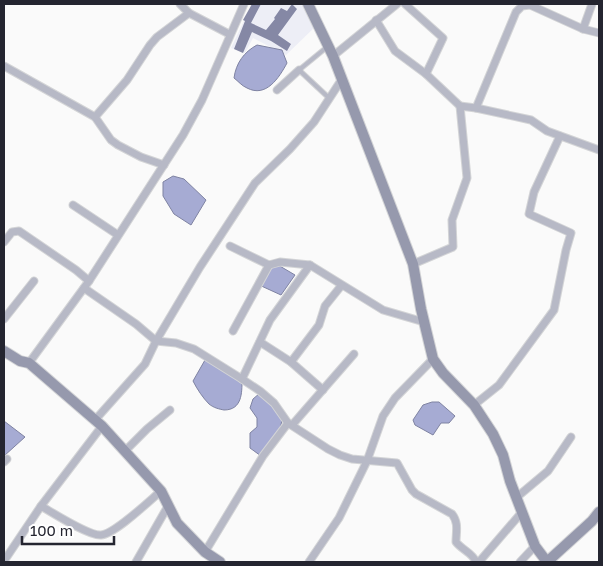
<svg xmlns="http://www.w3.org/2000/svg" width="603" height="566" font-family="'Golos Text',sans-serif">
	<rect width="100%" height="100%" fill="#fafafa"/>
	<polygon fill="#edeef6" points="252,4 305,4 316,26 286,55 253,38 245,53 231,48"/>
	<g fill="#a6abd3" stroke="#7f83a2">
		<path d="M 257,45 L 282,50 L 287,63 C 279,78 266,98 247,88 C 242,86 238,81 234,78 C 236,63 244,52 257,45 Z"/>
		<polygon points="173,176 184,179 206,200 191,225 174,214 163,196 163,182"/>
		<polygon points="273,262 295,275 281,295 257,284"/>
		<path d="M 205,360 L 242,380 C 242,393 242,410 224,410 C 219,409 214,408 209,404 C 203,398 197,389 193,381 Z"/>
		<path d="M 260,393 C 267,400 278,408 281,418 C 285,427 267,449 261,456 L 250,448 L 250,433 L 257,427 L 257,418 L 250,408 L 253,399 Z"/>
		<polygon points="432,402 439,402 455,416 449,423 441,423 433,435 415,425 413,420 423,405"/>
		<polygon points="4,421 25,437 4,456"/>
	</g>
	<polygon fill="#8588a5" points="252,4 261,4 251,23 266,30 275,19 274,18 281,8 287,11 292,4 297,9 278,35 291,44 287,51 271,41 252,32 243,53 234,49 245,21 243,20"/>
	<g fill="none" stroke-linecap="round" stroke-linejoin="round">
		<g stroke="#d3d4d6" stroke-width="6">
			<polyline id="lane" points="327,47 299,70 329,98"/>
		</g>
		<g stroke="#d3d4d6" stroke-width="9">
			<g id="street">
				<polyline points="180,4 189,13 229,34"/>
				<polyline points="405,4 443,38 426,74"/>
				<polyline points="376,20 395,51 426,74 460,106"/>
				<polyline points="583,29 592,4"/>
				<polyline points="333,56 397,4"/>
				<polyline points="4,66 95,117 111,140 118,145 141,157 164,165"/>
				<polyline points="277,90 299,70"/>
				<polyline points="476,108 531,120 547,131 599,150"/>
				<polyline points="95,117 127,80 150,45 157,37 189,13"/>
				<polyline points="73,205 118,235"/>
				<polyline points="4,242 12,232 19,231 76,270 89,281"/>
				<polyline points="230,246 269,265 280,262 310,265 383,310 424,322"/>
				<polyline points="413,264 453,247 452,220 467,178 460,106 476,108 516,12 522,6 530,5 583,29 599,33"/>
				<path d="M 84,288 L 136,324 L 156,341 L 176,343 L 194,349 L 242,379 L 260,391 L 274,403 L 288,423 L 328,449 L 340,455 L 352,459 L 397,463 L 412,490 L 416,494 L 452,514 C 459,523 456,532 456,542 C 462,550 473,553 476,562"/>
				<polyline points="4,319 34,281"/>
				<polyline points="233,331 269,265"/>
				<polyline points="260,342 291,362 323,390"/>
				<polyline points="291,362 319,325 325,306 341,286"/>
				<polyline points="29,363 89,281 183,135 202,100 244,4"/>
				<polyline points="242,379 270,320 310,265"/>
				<polyline points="474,405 499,385 554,310 566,250 571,233 529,214 534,192 560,136"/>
				<polyline points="95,420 145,364 156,341 200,267 255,183 290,149 314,122 342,79"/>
				<polyline points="293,424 354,354"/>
				<polyline points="125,451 147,429 170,410"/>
				<polyline points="4,462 7,459"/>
				<polyline points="517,497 548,471 571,437"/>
				<path d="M 41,506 C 53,513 89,536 101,535 C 115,534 149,501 161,491"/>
				<polyline points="205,552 263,456 288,423"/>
				<polyline points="4,561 41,506 102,426"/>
				<polyline points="136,562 168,506"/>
				<polyline points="309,562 339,518 367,461 383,416 395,398 433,359"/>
				<polyline points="479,562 522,512"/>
				<polyline points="520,562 535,546"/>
			</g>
		</g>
		<g stroke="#d3d4d6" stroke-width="12">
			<g id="secondary">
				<polyline points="308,4 333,56 413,264 421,309 433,359 443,373 474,405 493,434 503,455 510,481 535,546 547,562"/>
				<polyline points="4,351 20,361 29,363 102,426 161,491 177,523 205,552 220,562"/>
				<polyline points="547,562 592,521 599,512"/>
			</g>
		</g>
		<use href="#lane" stroke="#b7b9c6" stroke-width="4"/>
		<use href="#street" stroke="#b7b9c6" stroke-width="7"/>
		<use href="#secondary" stroke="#9699ad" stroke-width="10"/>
	</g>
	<rect width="603" height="566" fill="none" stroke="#242530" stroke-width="10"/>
	<path d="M22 536v8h92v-8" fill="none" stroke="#242530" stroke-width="2.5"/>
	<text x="30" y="536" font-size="15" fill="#242530" stroke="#ffffff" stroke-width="4" paint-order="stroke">100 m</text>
</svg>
